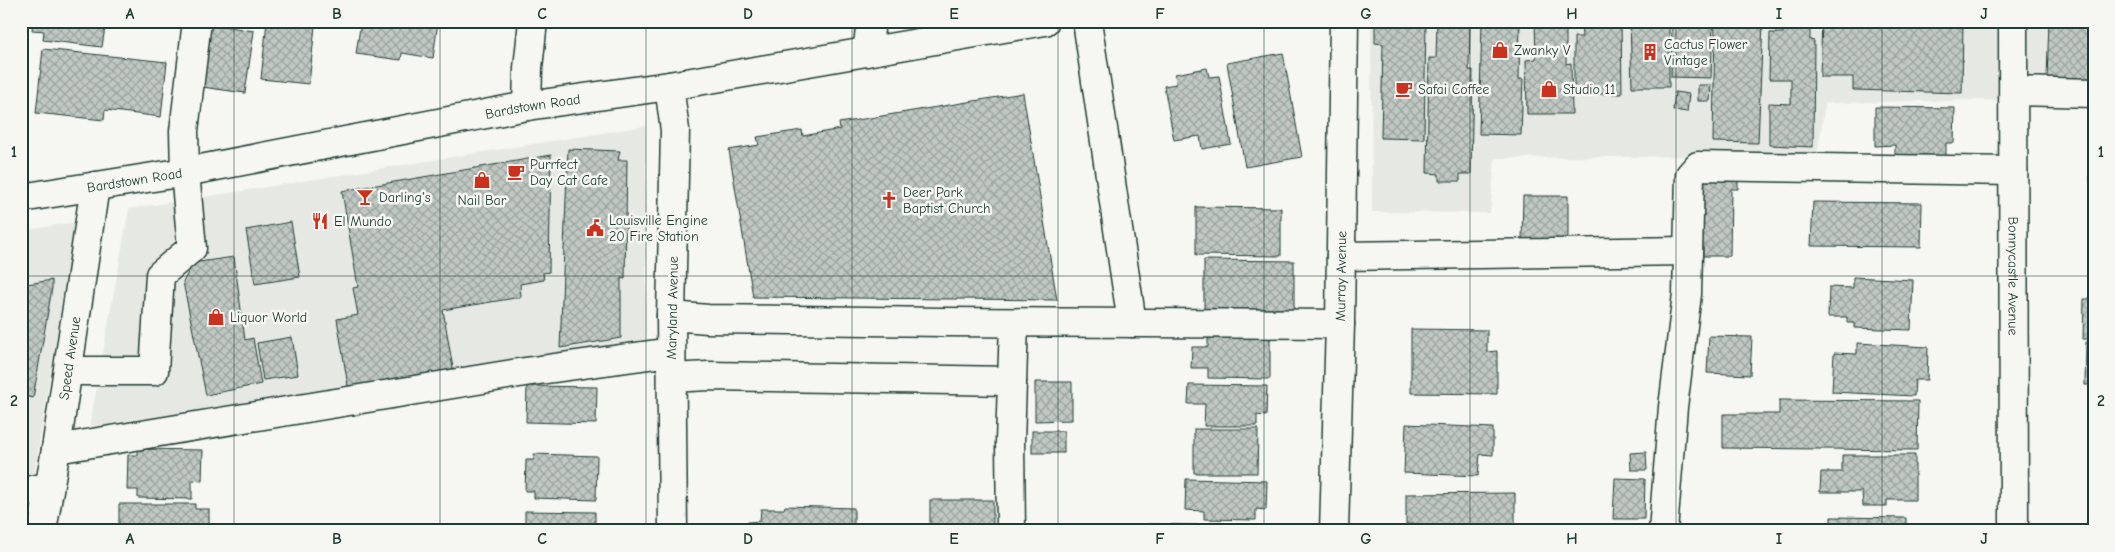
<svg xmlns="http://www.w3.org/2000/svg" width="2115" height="552" font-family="'Comic Neue',sans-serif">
	<defs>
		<pattern id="building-cross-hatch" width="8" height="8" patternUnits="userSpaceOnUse" patternTransform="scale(1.25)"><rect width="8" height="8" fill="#c1c8c3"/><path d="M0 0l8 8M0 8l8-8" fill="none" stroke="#9ca49f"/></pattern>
	</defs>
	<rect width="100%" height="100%" fill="#f6f6f2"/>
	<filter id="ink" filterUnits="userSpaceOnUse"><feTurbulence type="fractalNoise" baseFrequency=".02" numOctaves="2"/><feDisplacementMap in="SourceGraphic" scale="10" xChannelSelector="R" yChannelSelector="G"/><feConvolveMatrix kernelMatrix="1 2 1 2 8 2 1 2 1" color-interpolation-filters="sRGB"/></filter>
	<g filter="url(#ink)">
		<g fill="#e6e8e4">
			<polygon points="1371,21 2094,21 2094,102 1971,100 1825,103 1817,155 1495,158 1490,213 1372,212"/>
			<polygon points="646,126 646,339 97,431 90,425 129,209"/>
			<polygon points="75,222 29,505 21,506 21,231"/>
		</g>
		<g fill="url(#building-cross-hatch)" stroke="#1f3d34">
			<polygon points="106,21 102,47 43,40 44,31 32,30 33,21"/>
			<polygon points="267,21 302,21 302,24 315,26 309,84 261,79"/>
			<polygon points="361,21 438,22 433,58 402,53 401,60 356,54"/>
			<polygon points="1375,21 1426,21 1424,139 1381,138 1383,44 1375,43"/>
			<polygon points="1482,21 1520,21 1519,79 1523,79 1521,135 1479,134"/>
			<polygon points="1535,21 1566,21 1566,64 1571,63 1572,114 1527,114 1526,60 1536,59"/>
			<polygon points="1581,21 1621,21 1622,94 1574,94 1574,37 1582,37"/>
			<polygon points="1630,21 1669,21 1669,87 1632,87"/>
			<polygon points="1672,21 1713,21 1711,78 1671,77"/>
			<polygon points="1715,21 1763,21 1758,143 1713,142"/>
			<polygon points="1783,21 1810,21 1810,40 1814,41 1813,147 1769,145 1769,103 1791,104 1791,79 1769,79 1770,33 1783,33"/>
			<polygon points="1822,21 1963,21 1962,93 1853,90 1853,77 1820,77"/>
			<polygon points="2049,21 2094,21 2094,79 2047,79"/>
			<polygon points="1437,22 1470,23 1469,70 1473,70 1471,174 1460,174 1460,181 1439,181 1439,174 1427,173 1429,58 1436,58"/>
			<polygon points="211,24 254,31 245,93 202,87"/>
			<polygon points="43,49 167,62 161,117 105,110 104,120 36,113"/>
			<polygon points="1283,53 1302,157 1245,167 1227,63"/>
			<polygon points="1207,68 1209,77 1219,76 1231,144 1202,149 1200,136 1174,140 1164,86 1176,84 1175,74"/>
			<polygon points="1698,85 1711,85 1710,101 1698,101"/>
			<polygon points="1675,92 1689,94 1687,112 1673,110"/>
			<polygon points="1023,93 1057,300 753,297 729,150 759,145 757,137 802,130 803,136 840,129 839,123"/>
			<polygon points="1875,107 1955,108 1954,143 1946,143 1946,157 1895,157 1895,145 1875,146"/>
			<polygon points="2090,109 2094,109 2094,145 2089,145"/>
			<polygon points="568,149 620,151 618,160 627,160 625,279 621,278 621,338 560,348"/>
			<polygon points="551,155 549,272 543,273 544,280 520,284 521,297 443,310 454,374 349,392 337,319 358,315 353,288 358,287 342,191"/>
			<polygon points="2091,156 2094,156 2094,181 2090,181"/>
			<polygon points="1699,179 1738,180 1738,189 1731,189 1730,256 1698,256"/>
			<polygon points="1523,196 1568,196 1568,243 1522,242"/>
			<polygon points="1813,202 1922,203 1921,247 1811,246"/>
			<polygon points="1196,207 1281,208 1281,256 1196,255"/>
			<polygon points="291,222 300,277 255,284 246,230"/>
			<polygon points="234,257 245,340 253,338 261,384 206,395 183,282 191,267 199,262"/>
			<polygon points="1204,260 1294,261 1294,316 1204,315"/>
			<polygon points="1853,277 1913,280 1911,330 1854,328 1854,323 1847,323 1847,317 1828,317 1829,287 1853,288"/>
			<polygon points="52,280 52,288 33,398 21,395 21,285"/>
			<polygon points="2084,299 2094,299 2094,339 2083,339"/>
			<polygon points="1411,329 1487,330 1487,352 1497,351 1497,394 1411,393"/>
			<polygon points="1208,331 1270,331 1270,379 1208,378 1208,368 1191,368 1192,347 1208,347"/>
			<polygon points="1709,336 1752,337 1750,375 1707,373"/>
			<polygon points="292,337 298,375 263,380 257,343"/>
			<polygon points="2086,342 2094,342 2094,385 2085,385"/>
			<polygon points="1857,343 1928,347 1927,380 1915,380 1914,396 1832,392 1834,353 1857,354"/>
			<polygon points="1035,382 1072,382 1072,420 1035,421"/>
			<polygon points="1189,385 1267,386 1266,416 1257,415 1257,426 1204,426 1205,404 1188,404"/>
			<polygon points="527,386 597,387 596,424 526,422"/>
			<polygon points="2091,395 2094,395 2094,431 2090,431"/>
			<polygon points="1779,400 1918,401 1917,450 1723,448 1723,414 1779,414"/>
			<polygon points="1406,424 1493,428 1493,455 1480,454 1478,476 1404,473"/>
			<polygon points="1194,429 1258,429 1257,473 1194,473"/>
			<rect x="1032" y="431" width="32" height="22"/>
			<polygon points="138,449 203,450 202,481 192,480 192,499 138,498 138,490 127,490 128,455 138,455"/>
			<polygon points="1646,452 1647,470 1631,470 1630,453"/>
			<polygon points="534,454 597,456 596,500 534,498 534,491 525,491 526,460 534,460"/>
			<polygon points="1842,455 1915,455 1915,500 1887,500 1887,506 1863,506 1862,492 1820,492 1821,472 1842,472"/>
			<polygon points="1615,478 1645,479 1644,519 1613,519"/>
			<polygon points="1186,479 1267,481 1266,510 1256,509 1256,520 1204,519 1204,511 1185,510"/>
			<polygon points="1515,493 1515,528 1510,528 1510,531 1420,531 1420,524 1406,524 1406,494"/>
			<rect x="930" y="500" width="63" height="31"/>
			<polygon points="119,504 195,504 195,509 209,509 209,531 119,531"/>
			<polygon points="785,506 854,508 854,531 747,531 748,522 760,521 761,509 784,509"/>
			<polygon points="525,511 595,512 595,531 525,531"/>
			<polygon points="1831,517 1906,518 1906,531 1831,531"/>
			<polygon points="1147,524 1197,525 1196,531 1147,531"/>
		</g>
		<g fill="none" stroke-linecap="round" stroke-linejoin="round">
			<g stroke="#1f3d34" stroke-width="31">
				<g id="minor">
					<polyline points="1087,21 1132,323"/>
					<path id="s1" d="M 2013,21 L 2014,531"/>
					<polyline points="867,52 871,21"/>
					<polyline points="669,86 675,130 671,316 673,531"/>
					<polyline points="2014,91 2094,93"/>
					<polyline points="527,106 528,68 533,21"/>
					<polyline points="1341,256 1688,251"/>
					<polyline points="671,316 708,319 943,322 1340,324"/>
					<polyline points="68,371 154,371 160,275 192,248 185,172 184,131 197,21"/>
					<polyline points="672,378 708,376 1012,381"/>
					<polyline points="56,449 525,372 671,352"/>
					<polyline points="21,492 48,487"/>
					<path id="s2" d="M 42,531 L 56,449 L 95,186"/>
					<polyline points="1011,531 1010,442 1014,323"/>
					<path id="s3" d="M 1334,531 L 1340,324 L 1344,21"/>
					<polyline points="1663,531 1673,407 1687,294 1690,175 1698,166 2013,171"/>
				</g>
			</g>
			<g stroke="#1f3d34" stroke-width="31">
				<g id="major">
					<path id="s4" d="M 21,198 L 185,172 L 527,106 L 669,86 L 1045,21"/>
				</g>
			</g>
			<use href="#minor" stroke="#f6f6f2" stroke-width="28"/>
			<use href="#major" stroke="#f6f6f2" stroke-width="28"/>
		</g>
	</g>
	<path fill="none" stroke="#1f3d34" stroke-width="1" stroke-opacity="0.55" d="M 234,21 L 234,531M 440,21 L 440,531M 646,21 L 646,531M 852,21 L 852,531M 1058,21 L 1058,531M 1264,21 L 1264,531M 1470,21 L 1470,531M 1676,21 L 1676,531M 1882,21 L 1882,531M 21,276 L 2094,276"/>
	<defs>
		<g id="shop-bare" transform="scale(1.35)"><path d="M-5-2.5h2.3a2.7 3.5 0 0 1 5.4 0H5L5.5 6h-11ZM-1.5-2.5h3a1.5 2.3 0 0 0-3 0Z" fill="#c8321e" stroke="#f6f6f2" stroke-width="2.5" paint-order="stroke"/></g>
		<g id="building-bare" transform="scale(1.35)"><path d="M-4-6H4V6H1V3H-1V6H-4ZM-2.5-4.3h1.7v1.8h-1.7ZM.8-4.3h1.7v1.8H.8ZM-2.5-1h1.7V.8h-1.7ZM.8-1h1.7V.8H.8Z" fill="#c8321e" stroke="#f6f6f2" stroke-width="2.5" paint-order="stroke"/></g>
		<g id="cafe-bare" transform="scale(1.35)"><path d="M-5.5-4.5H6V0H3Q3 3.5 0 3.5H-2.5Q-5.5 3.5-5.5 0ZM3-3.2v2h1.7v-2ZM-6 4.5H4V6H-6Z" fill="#c8321e" stroke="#f6f6f2" stroke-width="2.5" paint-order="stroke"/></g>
		<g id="bar-bare" transform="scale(1.35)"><path d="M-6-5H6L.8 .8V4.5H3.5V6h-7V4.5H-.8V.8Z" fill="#c8321e" stroke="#f6f6f2" stroke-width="2.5" paint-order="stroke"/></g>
		<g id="church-bare" transform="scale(1.35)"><path d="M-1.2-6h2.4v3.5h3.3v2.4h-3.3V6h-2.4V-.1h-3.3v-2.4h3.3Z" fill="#c8321e" stroke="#f6f6f2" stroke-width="2.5" paint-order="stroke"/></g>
		<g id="restaurant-bare" transform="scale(1.35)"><path d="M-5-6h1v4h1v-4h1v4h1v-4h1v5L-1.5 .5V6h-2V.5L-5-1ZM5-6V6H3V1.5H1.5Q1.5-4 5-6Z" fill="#c8321e" stroke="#f6f6f2" stroke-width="2.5" paint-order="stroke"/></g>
		<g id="civic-bare" transform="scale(1.35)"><path d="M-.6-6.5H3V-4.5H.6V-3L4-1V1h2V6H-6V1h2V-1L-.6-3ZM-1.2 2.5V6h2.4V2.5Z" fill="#c8321e" stroke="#f6f6f2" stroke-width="2.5" paint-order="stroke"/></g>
	</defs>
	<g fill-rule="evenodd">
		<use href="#shop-bare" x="1500" y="50"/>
		<use href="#building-bare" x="1650" y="52"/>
		<use href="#cafe-bare" x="1404" y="89"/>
		<use href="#shop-bare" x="1549" y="89"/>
		<use href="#cafe-bare" x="516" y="172"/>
		<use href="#shop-bare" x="482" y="180"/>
		<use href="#bar-bare" x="365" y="197"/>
		<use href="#church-bare" x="889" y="200"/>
		<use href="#restaurant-bare" x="320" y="221"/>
		<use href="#civic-bare" x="595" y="228"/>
		<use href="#shop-bare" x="216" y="317"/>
	</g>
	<g text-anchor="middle" stroke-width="5" stroke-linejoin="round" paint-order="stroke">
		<g font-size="14" fill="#1f3d34" stroke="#f6f6f2" text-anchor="start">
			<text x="1664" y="49">Cactus Flower<tspan x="1664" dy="16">Vintage</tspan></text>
			<text x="1514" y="55">Zwanky V</text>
			<text x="1418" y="94">Safai Coffee</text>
			<text x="1563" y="94">Studio 11</text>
			<text x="530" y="169">Purrfect<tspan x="530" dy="16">Day Cat Cafe</tspan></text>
			<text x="903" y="197">Deer Park<tspan x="903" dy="16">Baptist Church</tspan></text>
			<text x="379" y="202">Darling's</text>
			<text x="482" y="205" text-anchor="middle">Nail Bar</text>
			<text x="609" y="225">Louisville Engine<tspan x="609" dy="16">20 Fire Station</tspan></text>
			<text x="334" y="226">El Mundo</text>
			<text x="230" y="322">Liquor World</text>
		</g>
		<g font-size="14" fill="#1f3d34" stroke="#f6f6f2">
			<text dy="5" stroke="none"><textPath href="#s4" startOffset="520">Bardstown Road</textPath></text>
			<text dy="5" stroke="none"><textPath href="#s4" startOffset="115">Bardstown Road</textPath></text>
			<text dy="5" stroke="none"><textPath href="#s3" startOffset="255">Murray Avenue</textPath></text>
			<text dy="5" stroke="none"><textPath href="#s1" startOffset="255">Bonnycastle Avenue</textPath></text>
			<text transform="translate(672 308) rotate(-89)" y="5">Maryland Avenue</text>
			<text dy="5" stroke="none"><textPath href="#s2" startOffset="175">Speed Avenue</textPath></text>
		</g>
	</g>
	<rect width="2115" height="552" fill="none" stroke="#f6f6f2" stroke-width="55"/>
	<rect x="28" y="28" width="2060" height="496" fill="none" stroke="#1f3d34" stroke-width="2"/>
	<g font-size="16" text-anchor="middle" font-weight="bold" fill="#1f3d34">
		<text x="130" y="19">A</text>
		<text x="337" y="19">B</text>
		<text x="542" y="19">C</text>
		<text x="748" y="19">D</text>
		<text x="954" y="19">E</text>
		<text x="1160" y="19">F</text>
		<text x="1366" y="19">G</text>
		<text x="1572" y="19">H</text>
		<text x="1779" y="19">I</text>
		<text x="1984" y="19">J</text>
		<text x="14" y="157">1</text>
		<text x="2101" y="157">1</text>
		<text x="14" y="406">2</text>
		<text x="2101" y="406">2</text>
		<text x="130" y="544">A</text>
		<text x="337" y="544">B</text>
		<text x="542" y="544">C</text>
		<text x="748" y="544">D</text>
		<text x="954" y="544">E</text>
		<text x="1160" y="544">F</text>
		<text x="1366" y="544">G</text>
		<text x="1572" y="544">H</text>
		<text x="1779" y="544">I</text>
		<text x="1984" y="544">J</text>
	</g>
</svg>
